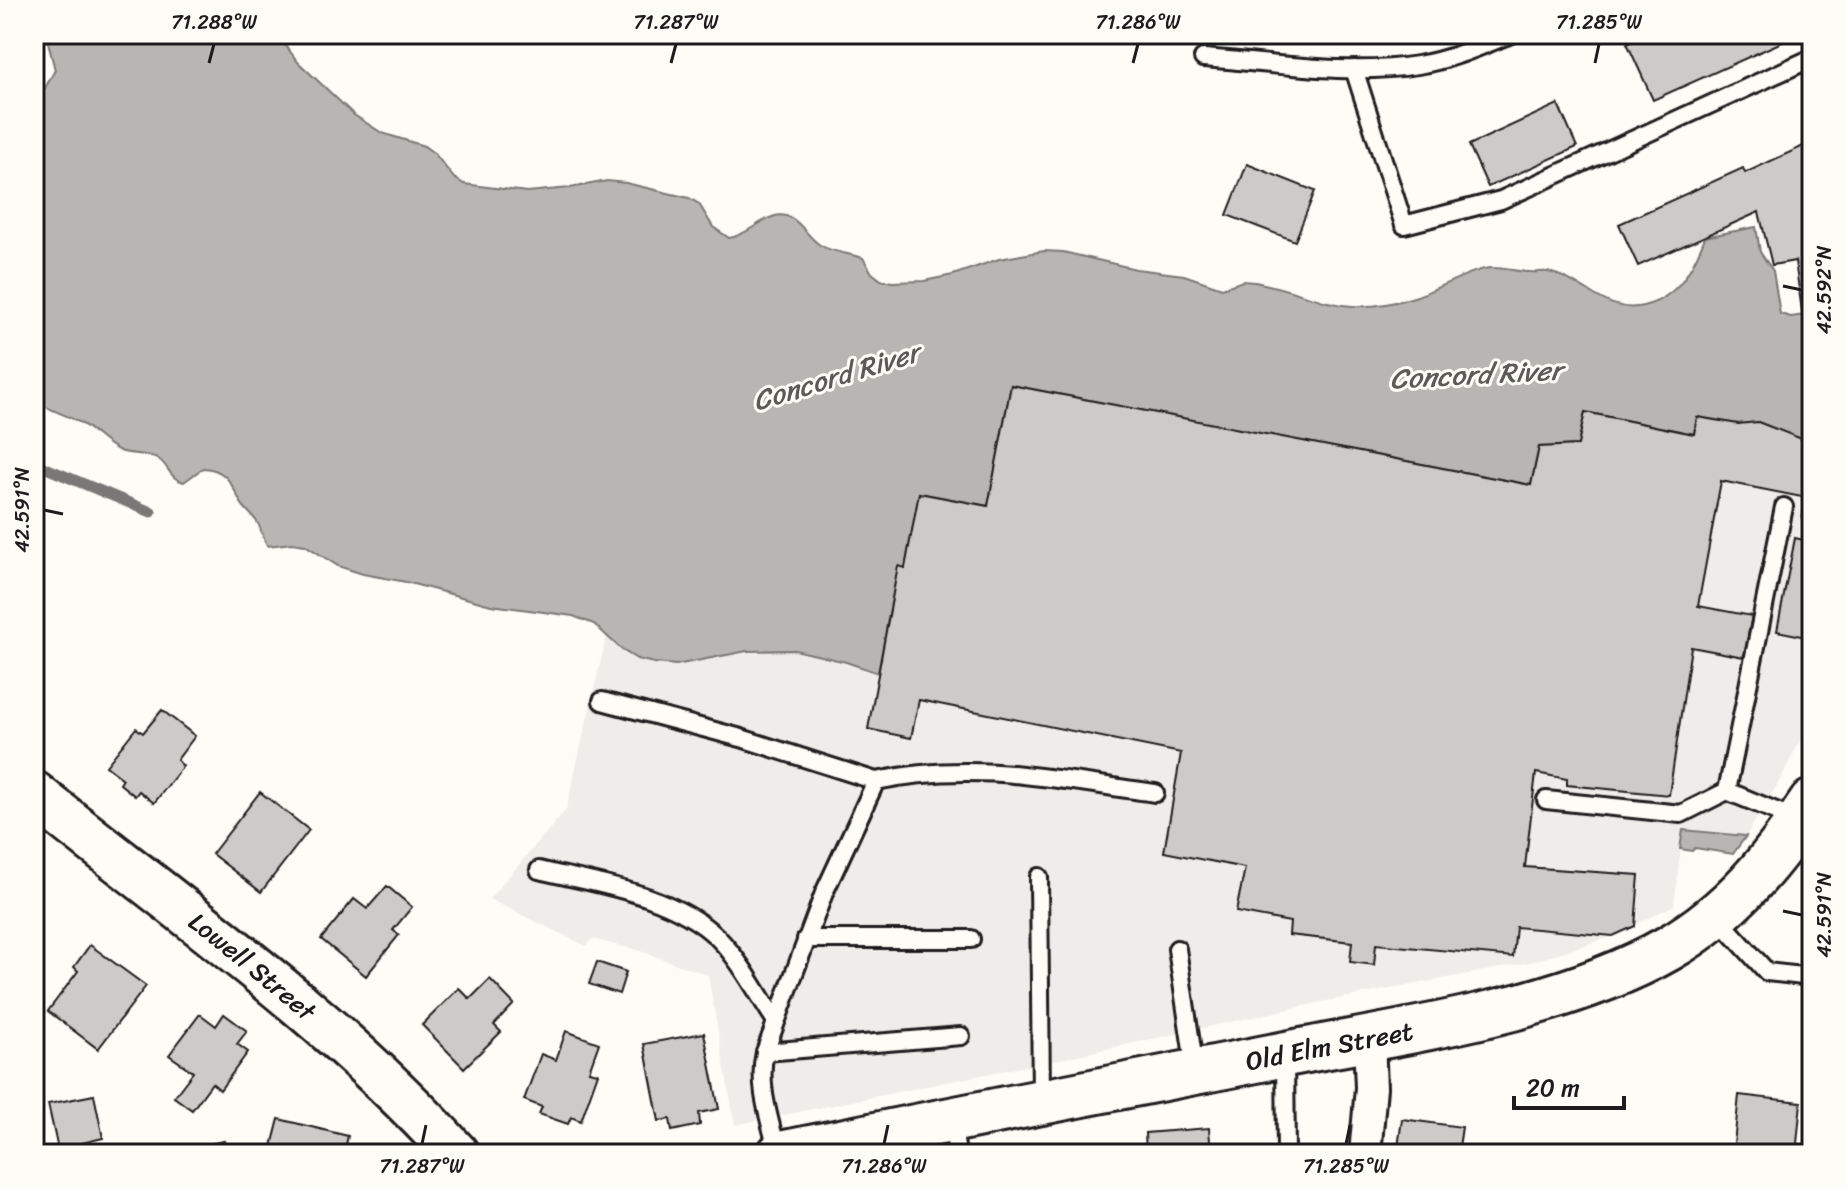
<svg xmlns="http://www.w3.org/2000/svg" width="1846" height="1188" font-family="Sriracha,sans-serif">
	<rect width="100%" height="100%" fill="#fdfcf7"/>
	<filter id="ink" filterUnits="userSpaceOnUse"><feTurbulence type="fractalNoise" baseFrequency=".0125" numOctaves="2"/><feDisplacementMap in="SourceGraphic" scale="16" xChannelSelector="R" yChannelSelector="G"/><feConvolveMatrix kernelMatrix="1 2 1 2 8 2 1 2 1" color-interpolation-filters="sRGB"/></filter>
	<g filter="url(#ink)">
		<polygon fill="#eeede9" points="1011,385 1531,484 1539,447 1585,412 1693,433 1697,417 1738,424 1758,422 1812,443 1812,717 1780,780 1746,836 1683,831 1674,905 1613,936 1531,962 1322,1002 1060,1059 735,1125 708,975 637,950 592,939 586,946 489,899 566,810 607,634 622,650 654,663 676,665 747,651 795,650 878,672 898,566 905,567 919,493"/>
		<g fill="#b7b6b2" stroke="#797876" stroke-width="2">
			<path d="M 46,34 L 277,34 L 298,62 L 354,115 L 382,133 L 424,146 L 435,154 L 454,178 L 464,184 L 527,192 L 570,188 L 607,181 L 626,183 L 689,198 L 699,204 L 713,227 L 729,238 C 747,235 758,221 775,216 C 797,211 805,236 820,245 C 833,253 849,253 863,258 L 872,273 L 881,280 L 892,282 L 924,281 L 953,275 L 999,259 L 1044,251 L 1063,252 L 1136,269 L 1184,275 L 1222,288 L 1243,281 L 1255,282 C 1321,295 1342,320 1414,297 C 1435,291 1474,267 1494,268 C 1506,268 1518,272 1530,272 C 1536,273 1542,271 1548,272 C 1582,279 1606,315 1643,306 C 1678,298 1693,268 1705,237 L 1756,227 L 1760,252 L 1773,271 L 1780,314 L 1791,317 L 1812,314 L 1812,443 L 1758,422 L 1738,424 L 1697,417 L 1694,434 L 1585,412 L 1578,445 L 1539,447 L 1531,485 L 1011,385 L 988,506 L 919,493 L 905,568 L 898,567 L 878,673 L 846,662 L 795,650 L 747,651 L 676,665 L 654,663 L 637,659 L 622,650 L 594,624 L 573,616 L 491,605 L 406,582 L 363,574 L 338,566 L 305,545 L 292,543 L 268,546 C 262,539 262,529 257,522 C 252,514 244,509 240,501 C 231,483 226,469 203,468 L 184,482 C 169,479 169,465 157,458 C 146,453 131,455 120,451 C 104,444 94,430 79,422 C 64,414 49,410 34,400 L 34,108 L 55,70 Z"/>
			<polygon points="1683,830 1746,836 1733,854 1695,848 1692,851 1680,849"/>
		</g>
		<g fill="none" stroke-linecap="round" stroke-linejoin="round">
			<polyline stroke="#797876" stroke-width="11" points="34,463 151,512"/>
		</g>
		<g fill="#cccbc8" stroke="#1c1c1c" stroke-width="2">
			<polygon points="1647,34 1800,34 1653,100 1627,43"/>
			<polygon points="1558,104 1577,147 1488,187 1469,145"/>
			<polygon points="1812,142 1812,309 1802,311 1795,261 1772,265 1759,212 1638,266 1619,224 1743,168 1745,173"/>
			<polygon points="1247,164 1315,191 1295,241 1227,215"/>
			<polygon points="1011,385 1531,485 1539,447 1578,445 1585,412 1694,434 1697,417 1738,424 1758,422 1812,443 1812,530 1809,529 1802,519 1807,498 1721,481 1698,606 1752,616 1744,657 1691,647 1669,795 1567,785 1567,779 1536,773 1525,867 1639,875 1635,926 1613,936 1516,927 1513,957 1376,944 1374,965 1350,962 1352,942 1289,935 1290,922 1236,912 1245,868 1164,852 1181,753 919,700 911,738 868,729 898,566 905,568 919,493 988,506"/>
			<polygon points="1795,538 1812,542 1812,638 1777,631"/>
			<polygon points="162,710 195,736 177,760 183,766 154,803 139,791 135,796 120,784 123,779 106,766 136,728 143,733"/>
			<polygon points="260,792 309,830 261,892 212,854"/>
			<polygon points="387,886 412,907 393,930 399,935 366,976 321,939 354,899 367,909"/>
			<polygon points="90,945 146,986 98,1049 48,1011 78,971 74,967"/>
			<polygon points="597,962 626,972 619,994 589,984"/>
			<polygon points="490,979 514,1004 494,1025 501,1032 464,1068 422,1025 459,988 470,999"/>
			<polygon points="200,1014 216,1026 224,1014 247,1031 237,1044 248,1052 220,1090 212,1083 192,1110 174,1097 193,1072 169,1055"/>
			<polygon points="566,1031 599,1043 589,1071 598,1073 581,1121 571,1117 568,1124 539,1114 542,1107 524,1100 541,1054 556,1060"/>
			<polygon points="704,1033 719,1109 699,1113 700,1125 672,1131 670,1119 659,1121 644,1044"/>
			<polygon points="94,1095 103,1138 82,1143 84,1154 59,1154 48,1104"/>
			<polygon points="1739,1095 1801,1102 1796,1154 1733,1154"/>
			<polygon points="279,1119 348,1136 344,1153 350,1154 270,1154"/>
			<polygon points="1402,1119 1462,1127 1458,1154 1397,1154"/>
			<polygon points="1209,1128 1211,1154 1146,1154 1145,1133"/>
			<polygon points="224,1141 227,1154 170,1154 170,1152"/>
		</g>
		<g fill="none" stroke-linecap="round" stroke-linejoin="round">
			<g stroke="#1c1c1c" stroke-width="22">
				<g id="service">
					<path d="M 1203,58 C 1273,63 1348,76 1418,65 C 1450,60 1481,46 1511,34"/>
					<polyline points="1354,69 1404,225 1501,200 1812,58"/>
					<polyline points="1784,507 1727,791 1798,820"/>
					<path d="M 602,701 L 741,738 L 876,781 L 824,893 L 765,1052 C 757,1086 770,1120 778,1153"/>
					<path d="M 876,781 C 973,760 1059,780 1155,793"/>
					<polyline points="1546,800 1681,814 1727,791"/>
					<path d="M 539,870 C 598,884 673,894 718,938 C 741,961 757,993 775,1020"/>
					<polyline points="1039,877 1041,1099"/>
					<polyline points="1717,917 1767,972 1812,977"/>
					<polyline points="806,939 971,939"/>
					<polyline points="1177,949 1195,1070"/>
					<polyline points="765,1052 961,1036"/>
					<polyline points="1285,1056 1286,1154"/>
					<polyline points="952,1121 957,1154"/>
				</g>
			</g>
			<g stroke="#1c1c1c" stroke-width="36">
				<polyline id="minor" points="1365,1154 1371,1088 1369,1039"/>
			</g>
			<g stroke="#1c1c1c" stroke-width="50">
				<g id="secondary">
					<path id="s1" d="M 34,794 C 178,909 332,1017 456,1154"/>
					<path id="s2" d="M 780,1154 C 950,1120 1121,1086 1291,1053 C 1411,1030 1563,1009 1669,948 C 1731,912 1773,861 1812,802"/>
				</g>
			</g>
			<use href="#service" stroke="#fdfcf7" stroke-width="16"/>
			<use href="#minor" stroke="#fdfcf7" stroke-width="30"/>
			<use href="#secondary" stroke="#fdfcf7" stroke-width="44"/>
		</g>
	</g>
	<path fill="none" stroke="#1c1c1c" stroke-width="3" d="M 209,63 L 214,44M 671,63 L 676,44M 1133,63 L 1138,44M 1595,63 L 1599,44M 1783,286 L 1802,290M 44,510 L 63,514M 1783,911 L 1802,915M 422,1144 L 426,1125M 884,1144 L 888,1125M 1346,1144 L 1350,1125"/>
	<g text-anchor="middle" stroke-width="6" stroke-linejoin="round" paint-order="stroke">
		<g font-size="26" fill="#1c1c1c" stroke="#fdfcf7">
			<text dy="9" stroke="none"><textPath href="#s1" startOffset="278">Lowell Street</textPath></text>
			<text dy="9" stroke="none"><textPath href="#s2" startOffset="560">Old Elm Street</textPath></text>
		</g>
		<g font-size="28" font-style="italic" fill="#5a5a58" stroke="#fdfcf7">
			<text transform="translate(1476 374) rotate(-3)" y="10">Concord River</text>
			<text transform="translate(836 376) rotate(-17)" y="10">Concord River</text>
		</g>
	</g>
	<rect width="1846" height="1188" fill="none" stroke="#fdfcf7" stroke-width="88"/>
	<path d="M1514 1096v12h110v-12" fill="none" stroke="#1c1c1c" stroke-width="4"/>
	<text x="1526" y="1096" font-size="24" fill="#1c1c1c" stroke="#fdfcf7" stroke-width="6" paint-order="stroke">20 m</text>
	<rect x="44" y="44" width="1758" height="1100" fill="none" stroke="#1c1c1c" stroke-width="3"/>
	<g font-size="20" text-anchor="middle" fill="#1c1c1c">
		<text x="214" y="29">71.288°W</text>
		<text x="676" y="29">71.287°W</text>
		<text x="1138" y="29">71.286°W</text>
		<text x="1599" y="29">71.285°W</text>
		<text transform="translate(1824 290) rotate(-90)" y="7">42.592°N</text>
		<text transform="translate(22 510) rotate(-90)" y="7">42.591°N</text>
		<text transform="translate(1824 915) rotate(-90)" y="7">42.591°N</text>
		<text x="422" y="1173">71.287°W</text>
		<text x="884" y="1173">71.286°W</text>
		<text x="1346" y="1173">71.285°W</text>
	</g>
</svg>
